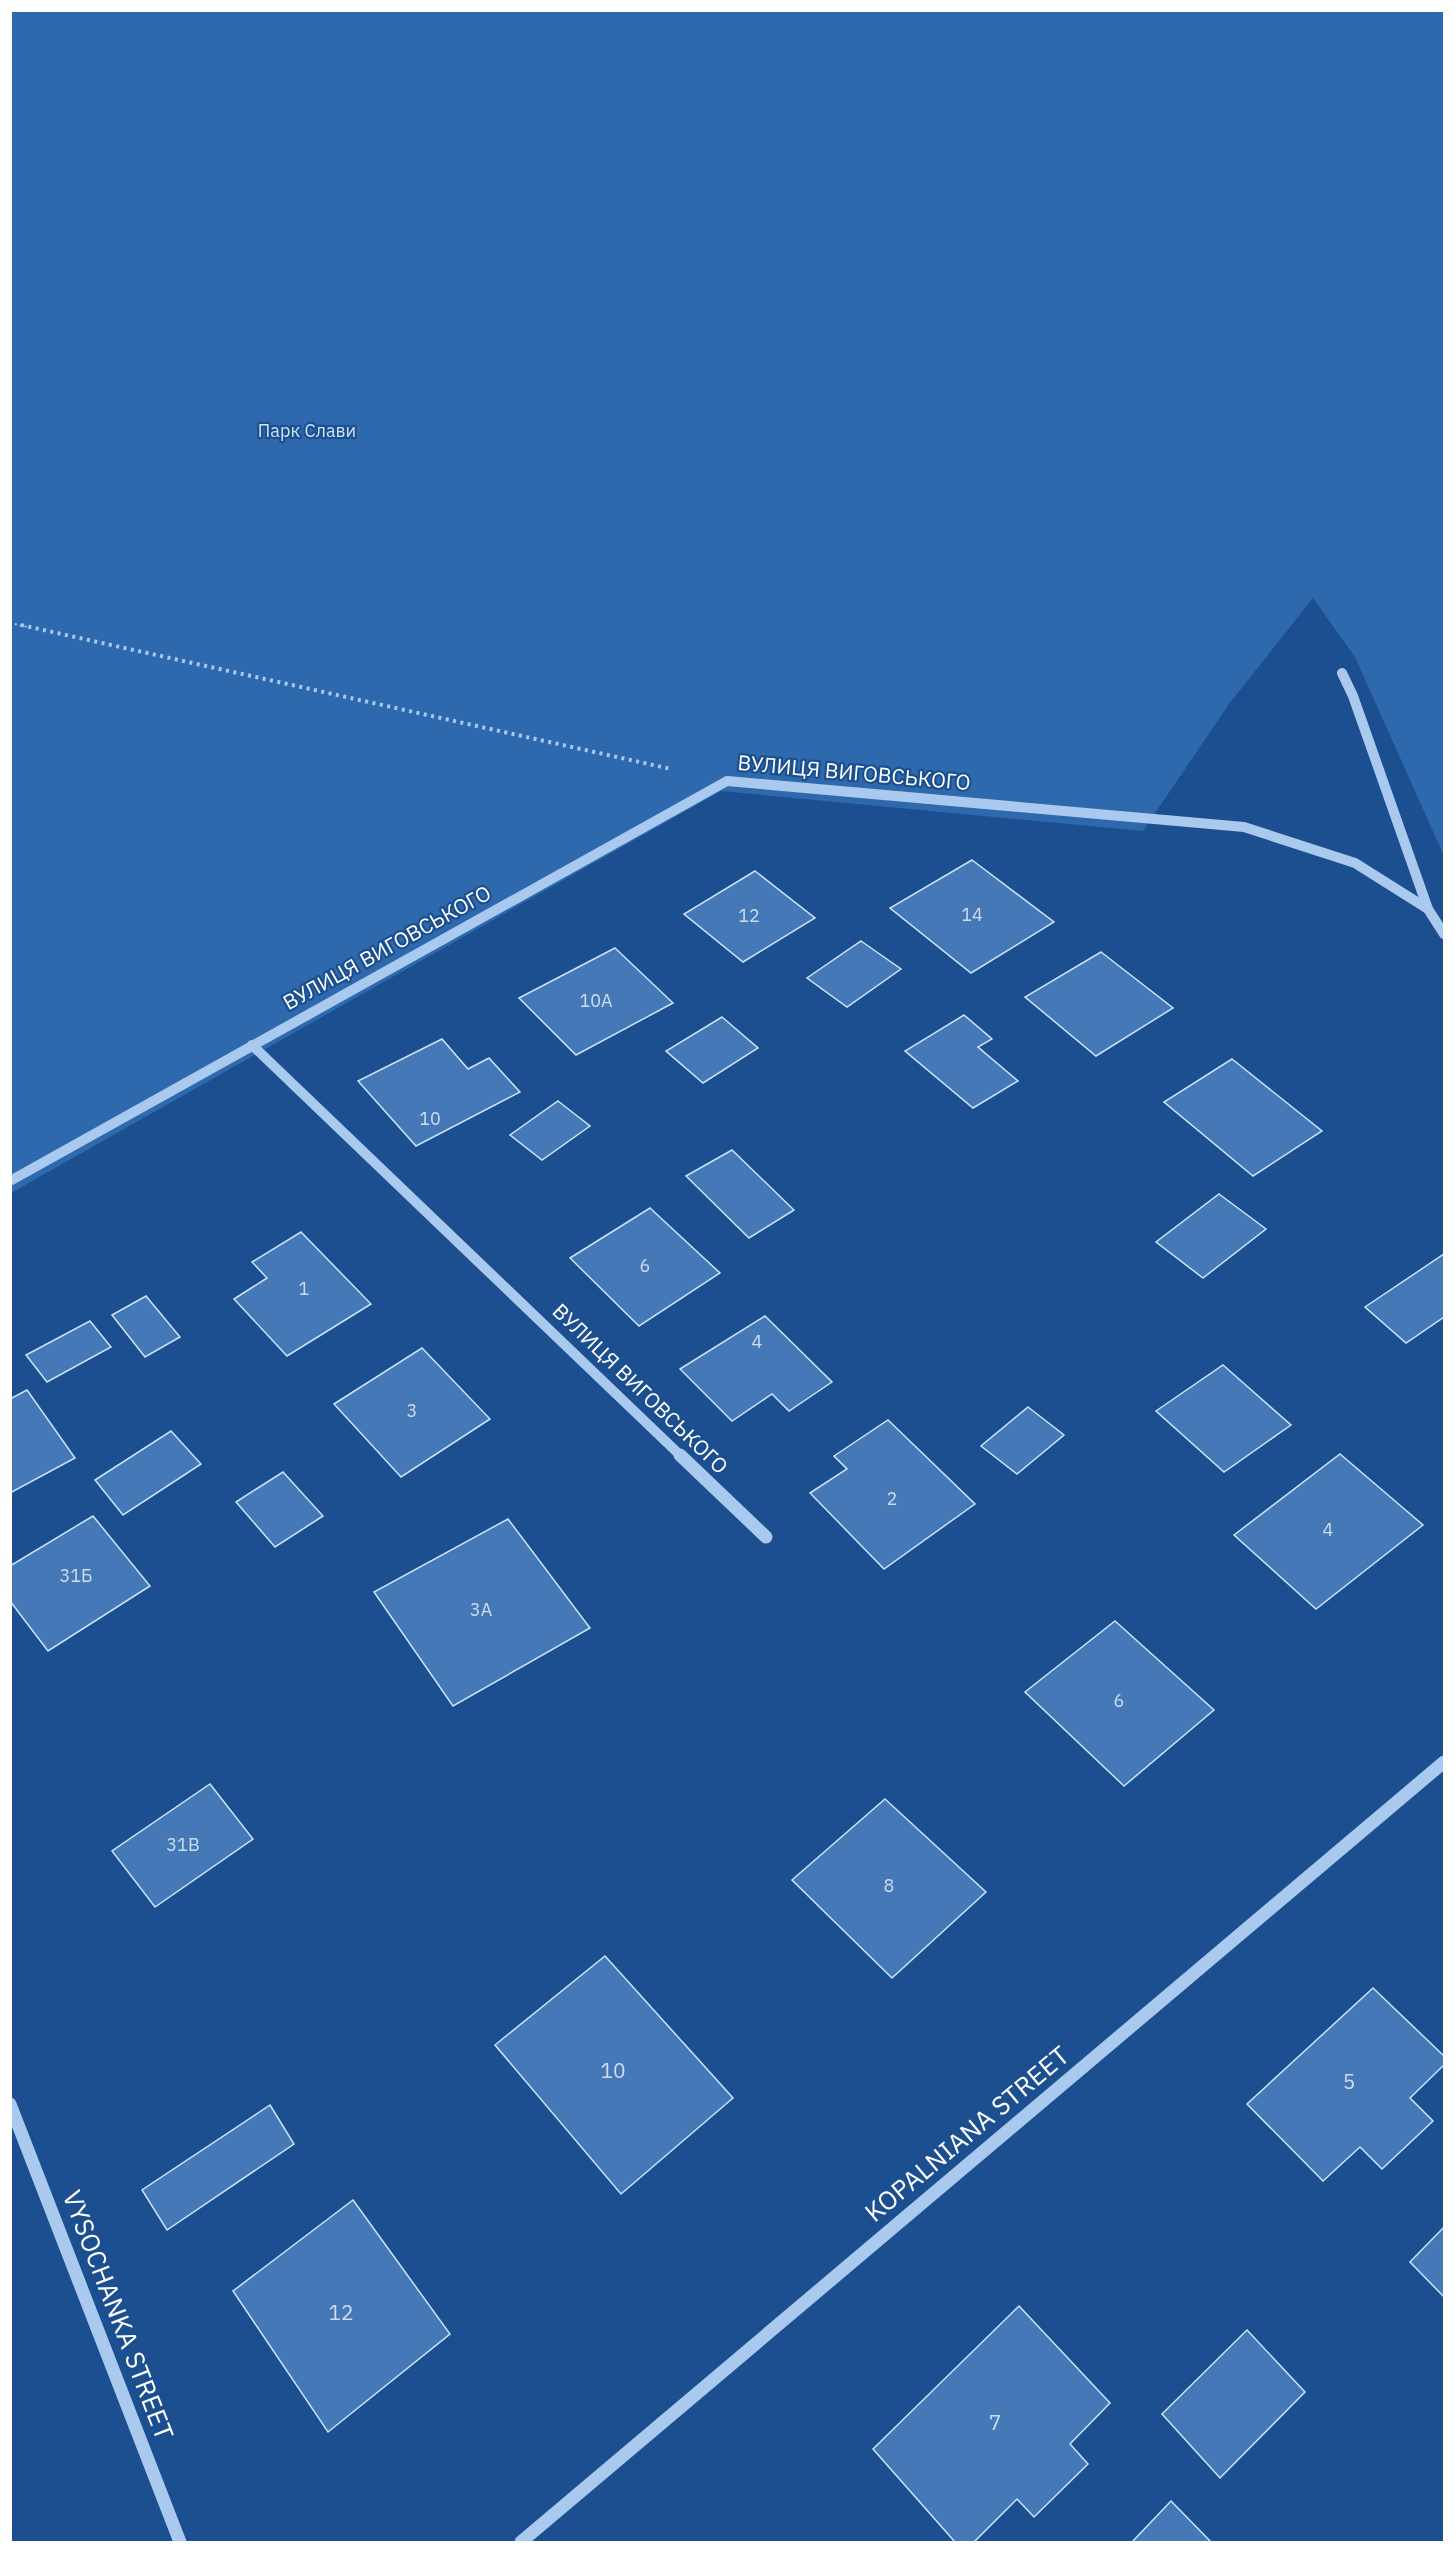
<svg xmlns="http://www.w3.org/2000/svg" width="1455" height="2553" font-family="'IBM Plex Sans',sans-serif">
	<rect width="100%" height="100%" fill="#1b4f8f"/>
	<polygon fill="#2e69ad" points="11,11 1444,11 1444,856 1355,657 1313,598 1229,704 1143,831 721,791 11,1193"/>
	<g fill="#4478b7" stroke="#cfe3fa" stroke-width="1.5">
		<polygon points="972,860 1054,922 971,973 890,908"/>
		<polygon points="755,871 815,918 743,962 684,914"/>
		<polygon points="861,941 901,969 847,1007 807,978"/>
		<polygon points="615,948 673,1003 576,1055 519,998"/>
		<polygon points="1101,952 1173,1008 1096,1056 1025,997"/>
		<polygon points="964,1015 992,1039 978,1047 1018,1081 973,1108 905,1051"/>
		<polygon points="722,1017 758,1048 703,1083 666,1051"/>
		<polygon points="442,1039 468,1069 489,1058 520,1092 416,1146 358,1081"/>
		<polygon points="1232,1059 1322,1131 1253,1176 1164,1102"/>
		<polygon points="558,1101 590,1126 542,1160 510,1135"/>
		<polygon points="732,1150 794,1210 749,1238 686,1176"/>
		<polygon points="1219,1194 1266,1229 1203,1278 1156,1242"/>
		<polygon points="650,1208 720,1273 639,1326 570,1258"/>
		<polygon points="301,1232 371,1304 287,1356 234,1299 267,1278 252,1262"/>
		<polygon points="1444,1254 1444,1317 1406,1343 1365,1307"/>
		<polygon points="146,1296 180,1337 145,1357 112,1315"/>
		<polygon points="765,1316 832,1382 789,1411 772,1394 732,1421 680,1369"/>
		<polygon points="90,1321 111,1347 47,1382 26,1355"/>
		<polygon points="422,1348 490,1419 401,1477 334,1404"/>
		<polygon points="1223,1365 1291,1425 1224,1472 1156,1411"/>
		<polygon points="27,1390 75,1458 10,1493 10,1399"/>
		<polygon points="1028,1407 1064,1435 1017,1474 981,1446"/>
		<polygon points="888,1420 975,1504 884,1569 810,1493 847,1469 834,1456"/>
		<polygon points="171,1431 201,1464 123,1515 95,1480"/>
		<polygon points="1340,1454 1423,1525 1316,1609 1234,1535"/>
		<polygon points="283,1472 323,1516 275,1547 236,1502"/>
		<polygon points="93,1516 150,1586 48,1651 10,1601 10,1566"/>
		<polygon points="508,1519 590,1628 453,1706 374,1592"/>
		<polygon points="1115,1621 1214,1710 1124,1786 1025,1692"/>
		<polygon points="210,1784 253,1839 155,1907 112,1851"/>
		<polygon points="885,1799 986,1892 892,1978 792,1880"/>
		<polygon points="605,1956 733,2098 621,2194 495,2045"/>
		<polygon points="1373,1988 1444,2056 1444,2065 1410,2098 1433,2121 1382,2169 1360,2147 1323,2181 1247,2104"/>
		<polygon points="270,2105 294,2144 167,2230 142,2190"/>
		<polygon points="353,2200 450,2334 328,2432 233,2291"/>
		<polygon points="1444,2227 1444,2297 1410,2262"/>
		<polygon points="1019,2306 1110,2403 1070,2444 1088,2464 1034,2517 1017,2499 974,2542 955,2542 873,2449"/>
		<polygon points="1247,2330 1305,2392 1220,2478 1162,2414"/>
		<polygon points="1171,2501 1211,2542 1132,2542"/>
	</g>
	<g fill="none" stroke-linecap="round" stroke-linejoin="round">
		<polyline stroke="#a9c9ee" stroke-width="2" stroke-dasharray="2 3" stroke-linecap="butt" points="10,623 28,627"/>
		<polyline stroke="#a9c9ee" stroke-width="4" stroke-dasharray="3 4.5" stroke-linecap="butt" points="21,625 671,769"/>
		<g stroke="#a9c9ee" stroke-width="10">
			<polyline points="1342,673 1353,696 1428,909 1444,934"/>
			<polyline points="252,1045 681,1456"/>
			<polyline points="10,1181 727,781 1244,827 1355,863 1428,909"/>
		</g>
		<g stroke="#a9c9ee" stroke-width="13">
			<polyline points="680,1455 766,1537"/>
			<polyline points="10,2104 180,2542"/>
			<polyline points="521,2542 1444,1762"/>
		</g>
	</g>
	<g text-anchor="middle" stroke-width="4.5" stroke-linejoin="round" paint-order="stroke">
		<g font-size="18" fill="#cfe3fa" stroke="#1b4f8f">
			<text x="307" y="437">Парк Слави</text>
		</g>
		<g font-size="18" fill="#d0dded">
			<text x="972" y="921">14</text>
			<text x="749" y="922">12</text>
			<text x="596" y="1007">10А</text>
			<text x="430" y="1125">10</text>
			<text x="645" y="1272">6</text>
			<text x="304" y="1295">1</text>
			<text x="757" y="1348">4</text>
			<text x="412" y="1417">3</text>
			<text x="892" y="1505">2</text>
			<text x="1328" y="1536">4</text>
			<text x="76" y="1582">31Б</text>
			<text x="481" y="1616">3А</text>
			<text x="1119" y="1707">6</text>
			<text x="183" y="1851">31В</text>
			<text x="889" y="1892">8</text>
		</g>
		<g font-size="21" fill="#fff" stroke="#1b4f8f">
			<text transform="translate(854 773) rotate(5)" y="7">ВУЛИЦЯ ВИГОВСЬКОГО</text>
			<text transform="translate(387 948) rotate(-29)" y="7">ВУЛИЦЯ ВИГОВСЬКОГО</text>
			<text transform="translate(640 1389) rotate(44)" y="7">ВУЛИЦЯ ВИГОВСЬКОГО</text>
		</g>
		<g font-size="21" fill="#d0dded">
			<text x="613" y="2078">10</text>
			<text x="1349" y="2089">5</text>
			<text x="341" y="2320">12</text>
			<text x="995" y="2430">7</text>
		</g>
		<g font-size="26" fill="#fff" stroke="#1b4f8f">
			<text transform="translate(967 2134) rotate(-40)" y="9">KOPALNIANA STREET</text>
			<text transform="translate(118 2315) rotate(69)" y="9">VYSOCHANKA STREET</text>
		</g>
	</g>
	<rect width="1455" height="2553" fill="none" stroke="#ffffff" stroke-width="24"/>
</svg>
